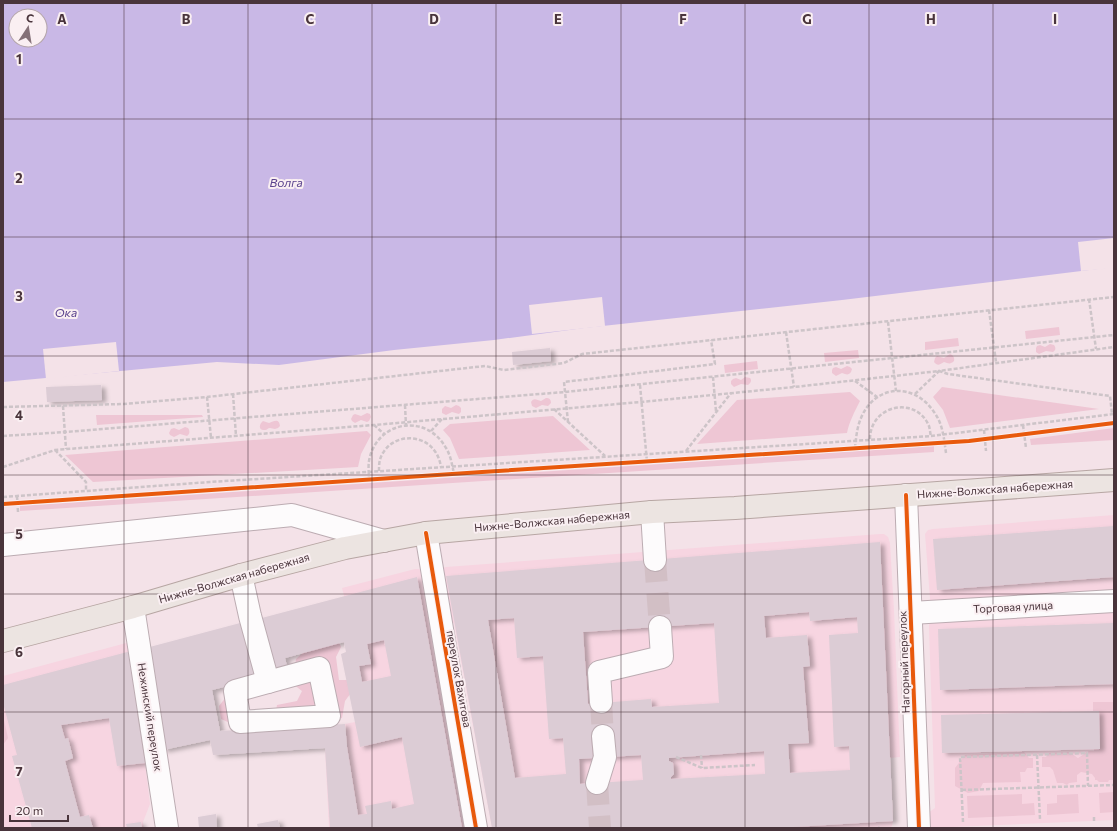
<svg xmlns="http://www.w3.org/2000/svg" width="1117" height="831" font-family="Commissioner,sans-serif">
	<defs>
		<filter id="shadow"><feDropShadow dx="4.5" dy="2.5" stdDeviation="2" flood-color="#0004"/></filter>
	</defs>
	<rect width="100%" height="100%" fill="#f4e2e8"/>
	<g fill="#f7d5e1">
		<polygon points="1114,515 1114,820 929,828 928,813 935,808 929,628 930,598 925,534 928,530 933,529"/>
		<polygon points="880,534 884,534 888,537 890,543 894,610 900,757 890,758 893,821 892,826 890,828 492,828 454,623 450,622 442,568 446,567"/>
		<polygon points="415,569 419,569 422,572 471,828 329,828 325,748 347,747 345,724 355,722 359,666 357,646 342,588"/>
		<polygon points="130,642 137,714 145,763 150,804 143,822 144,828 3,828 3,676"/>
	</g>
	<g fill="#eec6d4">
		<polygon points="1059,327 1060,335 1026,339 1025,331"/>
		<polygon points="958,338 959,346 925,350 925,342"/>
		<path d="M 1050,344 L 1054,345 C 1056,348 1056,350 1053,352 L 1046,351 L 1039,354 L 1036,352 L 1036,348 L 1037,346 L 1040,345 L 1045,347 Z"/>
		<polygon points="858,350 859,358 825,362 824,353"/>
		<path d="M 950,354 C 953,355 955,358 954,361 C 950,365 948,363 944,362 C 940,364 938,367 934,362 L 935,358 L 937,356 L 944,358 Z"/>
		<polygon points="757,361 758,369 725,373 724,365"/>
		<path d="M 847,366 L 850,367 L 852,369 L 851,372 C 848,376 846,374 842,373 L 836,376 L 832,373 L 832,370 L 833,368 L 836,367 L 841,369 Z"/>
		<path d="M 745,377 L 750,378 C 752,380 751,383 748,385 L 741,384 L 734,387 L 731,384 L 731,381 L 733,379 L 736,378 L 741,380 Z"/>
		<polygon points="942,387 1099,409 950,428 943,410 933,397"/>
		<path d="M 850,392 L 860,401 C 855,411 849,422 847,433 L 697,444 L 737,400 Z"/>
		<path d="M 546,398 C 549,398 551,399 551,403 L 548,406 L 542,405 L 536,408 L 532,406 L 531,402 C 534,397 537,400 541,401 Z"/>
		<polygon points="456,405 459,406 461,408 461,412 459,414 452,412 446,415 442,413 442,409 445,406 451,408"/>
		<polygon points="367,413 370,414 371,417 369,421 367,422 361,420 355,423 352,421 351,419 353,415 355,414 361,416"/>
		<polygon points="96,415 202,415 203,417 97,425"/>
		<polygon points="553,416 590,450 459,459 450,438 443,430 450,424"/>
		<path d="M 263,421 L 269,423 C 274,421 279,418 280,426 L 278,428 L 275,429 L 270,428 C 268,428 267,430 265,430 C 258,431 259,424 263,421 Z"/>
		<path d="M 185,427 L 188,428 C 190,431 190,434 187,436 L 180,434 L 174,437 L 170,435 L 169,433 L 171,429 L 174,428 L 179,430 Z"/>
		<polygon points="1114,428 1114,440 1031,445 1030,439"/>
		<polygon points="367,431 371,435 361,454 358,467 93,482 65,455"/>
		<polygon points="934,446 934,452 20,511 20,506"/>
		<polygon points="322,635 336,635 341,647 336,657 339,680 350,680 353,690 345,701 342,718 326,722 275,716 277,705 297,701 302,691 293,684 296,659"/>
		<polygon points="226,697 230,723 221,719 219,706"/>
		<polygon points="1093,702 1114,702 1114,780 1109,780 1108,782 1099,782 1097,780 1095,780 1095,778 1092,774 1081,772 1077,775 1077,782 1069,783 1067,785 1063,783 1057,783 1053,770 1050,767 1042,767 1042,757 1046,757 1049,753 1069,752 1078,758 1089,751 1094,751 1094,749 1100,749 1099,711 1093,711"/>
		<polygon points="3,719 4,720 8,738 3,745"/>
		<polygon points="1024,752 1029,758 1033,758 1033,768 1027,768 1025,772 1020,772 1021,782 983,783 979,791 968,793 955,786 955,768 965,755"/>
		<polygon points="1113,792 1114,812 1100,813 1099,793"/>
		<polygon points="1022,794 1022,804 1034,803 1035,815 968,818 967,796"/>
		<polygon points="1078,794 1079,813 1047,815 1047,804 1057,803 1057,795"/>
	</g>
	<path fill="#c9b8e6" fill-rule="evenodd" d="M 3,3 L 1114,3 L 1114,267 L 842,300 L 584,328 L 494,340 L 394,350 L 279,365 L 217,362 L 3,382 ZM 16,16 L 40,16 L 40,40 L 16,40 Z"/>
	<g fill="#f4e2e8">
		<polygon points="1114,238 1114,268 1081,271 1078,242"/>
		<polygon points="602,297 605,326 532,334 529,305"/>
		<polygon points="116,342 119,371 46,379 43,349"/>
	</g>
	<g fill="#dcccd5" fill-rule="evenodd" filter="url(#shadow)">
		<polygon points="550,348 551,361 513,365 512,352"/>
		<polygon points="101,385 102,400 47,402 46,387"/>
		<polygon points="1114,526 1114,577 937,590 933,539"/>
		<path d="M 880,542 L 893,821 L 777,828 L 492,828 L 446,576 ZM 809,612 L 810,621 L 857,617 L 858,633 L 829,635 L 834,747 L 849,746 L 850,770 L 790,773 L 788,744 L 809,743 L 803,667 L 810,666 L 807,635 L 766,638 L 764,616 ZM 514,618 L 517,658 L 543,656 L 549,739 L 563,738 L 566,774 L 515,778 L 488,620 ZM 714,623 L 719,703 L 652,707 L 651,699 L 588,704 L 583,632 ZM 609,736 L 610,757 L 641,755 L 643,780 L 580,784 L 579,759 L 593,758 L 591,737 ZM 764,751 L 765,774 L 671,779 L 671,777 L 674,774 L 673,763 L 669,761 L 669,758 Z"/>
		<path d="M 417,577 L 462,828 L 330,828 L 325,748 L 213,755 L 210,740 L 163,750 L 146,648 L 244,622 L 259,678 L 212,690 L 220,731 L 345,724 L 347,747 L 358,815 L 367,814 L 365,806 L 391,801 L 392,809 L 414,804 L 402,737 L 360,747 L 341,654 L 346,652 L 344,642 L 285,658 L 288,670 L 273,674 L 258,619 ZM 384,640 L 391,676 L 362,682 L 359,666 L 371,664 L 367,644 Z"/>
		<polygon points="1114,623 1114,684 940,690 938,629"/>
		<polygon points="131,651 141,713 137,714 145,763 117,766 109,718 61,725 65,739 68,738 73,758 65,761 80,817 89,815 93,828 32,828 12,756 17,755 3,703 3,685"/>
		<polygon points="1099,711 1100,749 942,753 941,715"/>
		<polygon points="216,814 217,828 199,828 198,817"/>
		<polygon points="278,820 280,828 258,828 257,824"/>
		<polygon points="141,822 142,828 127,828 126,824"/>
	</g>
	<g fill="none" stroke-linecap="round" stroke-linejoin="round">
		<g stroke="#d2bfc5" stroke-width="22" stroke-dasharray="22 11" stroke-linecap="butt">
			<polyline points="655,560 660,627"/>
			<polyline points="601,702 603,736"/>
			<polyline points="597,783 600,828"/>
		</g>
		<g stroke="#bcacb2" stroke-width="24">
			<g id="minor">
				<polyline points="906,495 919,828"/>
				<polyline points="652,512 655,560"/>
				<polyline points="426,533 443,635 476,828"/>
				<polyline points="3,545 292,515 384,541"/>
				<polyline points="241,575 250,616 268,682"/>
				<polyline points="133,607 167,828"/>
				<polyline points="911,613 1114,601"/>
				<polygon points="319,668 329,716 240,722 235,691"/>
				<polyline points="601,702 599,672 662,657 660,627"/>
				<polyline points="597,783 605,757 603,736"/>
			</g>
		</g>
		<g stroke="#b7a6a3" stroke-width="24">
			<polyline id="major" points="3,641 133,607 241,575 345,548 426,533 652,512 735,508 1114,480"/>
		</g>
		<g stroke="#cdc4c8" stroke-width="2.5" stroke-dasharray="4 2" stroke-linecap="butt">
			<polyline points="1089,299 1096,349"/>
			<polyline points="989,310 996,362"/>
			<polyline points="888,322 896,391"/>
			<polyline points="786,332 794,387"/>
			<polyline points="713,377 716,411"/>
			<polyline points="855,381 877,397"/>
			<polyline points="640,385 647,462"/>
			<polyline points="233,394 236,436"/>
			<polyline points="915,394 939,371 1114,347"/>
			<polyline points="207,397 211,438"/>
			<polyline points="405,405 406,426"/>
			<polyline points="63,406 66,449"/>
			<polyline points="3,407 124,404 207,397 485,366 504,370 564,363 582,354 1114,297"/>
			<polyline points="554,409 605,456"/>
			<polyline points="568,422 564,382 715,364 711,340"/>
			<polyline points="374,425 384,434"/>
			<polyline points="1023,425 1026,448"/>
			<polyline points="984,430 986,451"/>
			<polyline points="431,431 442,419"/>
			<polyline points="3,436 65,432 565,392 1114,335"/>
			<path d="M 870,439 C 870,405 916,395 929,426 C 930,429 930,433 931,436"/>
			<path d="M 855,448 C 856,438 857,427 861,418 C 875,384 914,382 934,412 C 943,424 944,439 946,453"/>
			<polyline points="55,450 86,482 86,491"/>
			<polyline points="686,451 731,393"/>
			<polyline points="3,467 55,450 374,425 641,402 794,387 939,371 948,374 1110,396 1112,414"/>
			<path d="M 379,471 C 379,465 379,459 383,453 C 393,435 421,433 434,450 C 438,455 440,461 441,467"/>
			<path d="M 369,480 C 369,474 368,467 369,461 C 376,421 426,412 446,448 C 451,456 452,465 454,474"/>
			<polyline points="17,496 18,512"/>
			<polyline points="3,497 210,482 931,436 1114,414"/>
			<polyline points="701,755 702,768"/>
			<polyline points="1037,755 1040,819"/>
			<polyline points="676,757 702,768 755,765"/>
			<polyline points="962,790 1114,785"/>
			<polyline points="1094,817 1094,821"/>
			<polyline points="963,822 960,757 1087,753 1088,786"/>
			<polyline points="878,827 879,828"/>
		</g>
		<use href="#minor" stroke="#fdfbfc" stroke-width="22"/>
		<use href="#major" stroke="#ece4e1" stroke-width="22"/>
		<g stroke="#faeff2" stroke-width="6">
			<g id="cycleway">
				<polyline points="906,495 919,828"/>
				<polyline points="3,504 482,472 969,441 1114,423"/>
				<polyline points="426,533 443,635 476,828"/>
			</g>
		</g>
		<use href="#cycleway" stroke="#e8590c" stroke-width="4"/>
	</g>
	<path fill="none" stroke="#49343b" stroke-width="1" stroke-opacity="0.55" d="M 124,3 L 124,828M 248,3 L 248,828M 372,3 L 372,828M 496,3 L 496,828M 621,3 L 621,828M 745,3 L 745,828M 869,3 L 869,828M 993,3 L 993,828M 3,119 L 1114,119M 3,237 L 1114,237M 3,356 L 1114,356M 3,475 L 1114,475M 3,594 L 1114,594M 3,712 L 1114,712"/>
	<g text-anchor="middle" stroke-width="4" stroke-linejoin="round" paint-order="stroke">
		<g font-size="11" fill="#49343b" stroke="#faeff2">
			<text transform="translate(995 489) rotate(-4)" y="4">Нижне-Волжская набережная</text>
			<text transform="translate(552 521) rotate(-5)" y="4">Нижне-Волжская набережная</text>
			<text transform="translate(234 578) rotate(-16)" y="4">Нижне-Волжская набережная</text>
			<text transform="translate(1013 607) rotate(-3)" y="4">Торговая улица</text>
			<text transform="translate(904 662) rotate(-92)" y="4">Нагорный переулок</text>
			<text transform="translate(459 679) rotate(80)" y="4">переулок Вахитова</text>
			<text transform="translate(150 717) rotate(81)" y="4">Нежинский переулок</text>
		</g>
		<g font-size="12" font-style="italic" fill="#5b438e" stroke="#faeff2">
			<text x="286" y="187">Волга</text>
			<text x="66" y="317">Ока</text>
		</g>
	</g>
	<g font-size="13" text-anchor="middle" font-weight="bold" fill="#49343b" stroke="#faeff2" stroke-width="4" stroke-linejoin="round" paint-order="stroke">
		<text x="62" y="24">A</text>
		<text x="186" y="24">B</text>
		<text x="310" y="24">C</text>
		<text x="434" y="24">D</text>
		<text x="558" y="24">E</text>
		<text x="683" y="24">F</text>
		<text x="807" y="24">G</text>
		<text x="931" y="24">H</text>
		<text x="1055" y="24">I</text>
		<text x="19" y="64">1</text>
		<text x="19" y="183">2</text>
		<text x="19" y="301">3</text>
		<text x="19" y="420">4</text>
		<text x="19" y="539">5</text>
		<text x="19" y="657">6</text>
		<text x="19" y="776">7</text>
	</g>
	<rect width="1117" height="831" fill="none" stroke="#49343b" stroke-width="8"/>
	<g transform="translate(28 28) rotate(12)"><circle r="19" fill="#faeff2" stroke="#b3a4a9"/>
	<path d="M0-3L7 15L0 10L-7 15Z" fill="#857178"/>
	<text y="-6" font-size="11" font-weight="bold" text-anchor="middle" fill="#49343b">С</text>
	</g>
	<path d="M10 815v6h58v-6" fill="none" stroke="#49343b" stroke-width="2"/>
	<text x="16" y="815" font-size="12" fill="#49343b" stroke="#faeff2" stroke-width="3" paint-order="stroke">20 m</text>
</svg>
